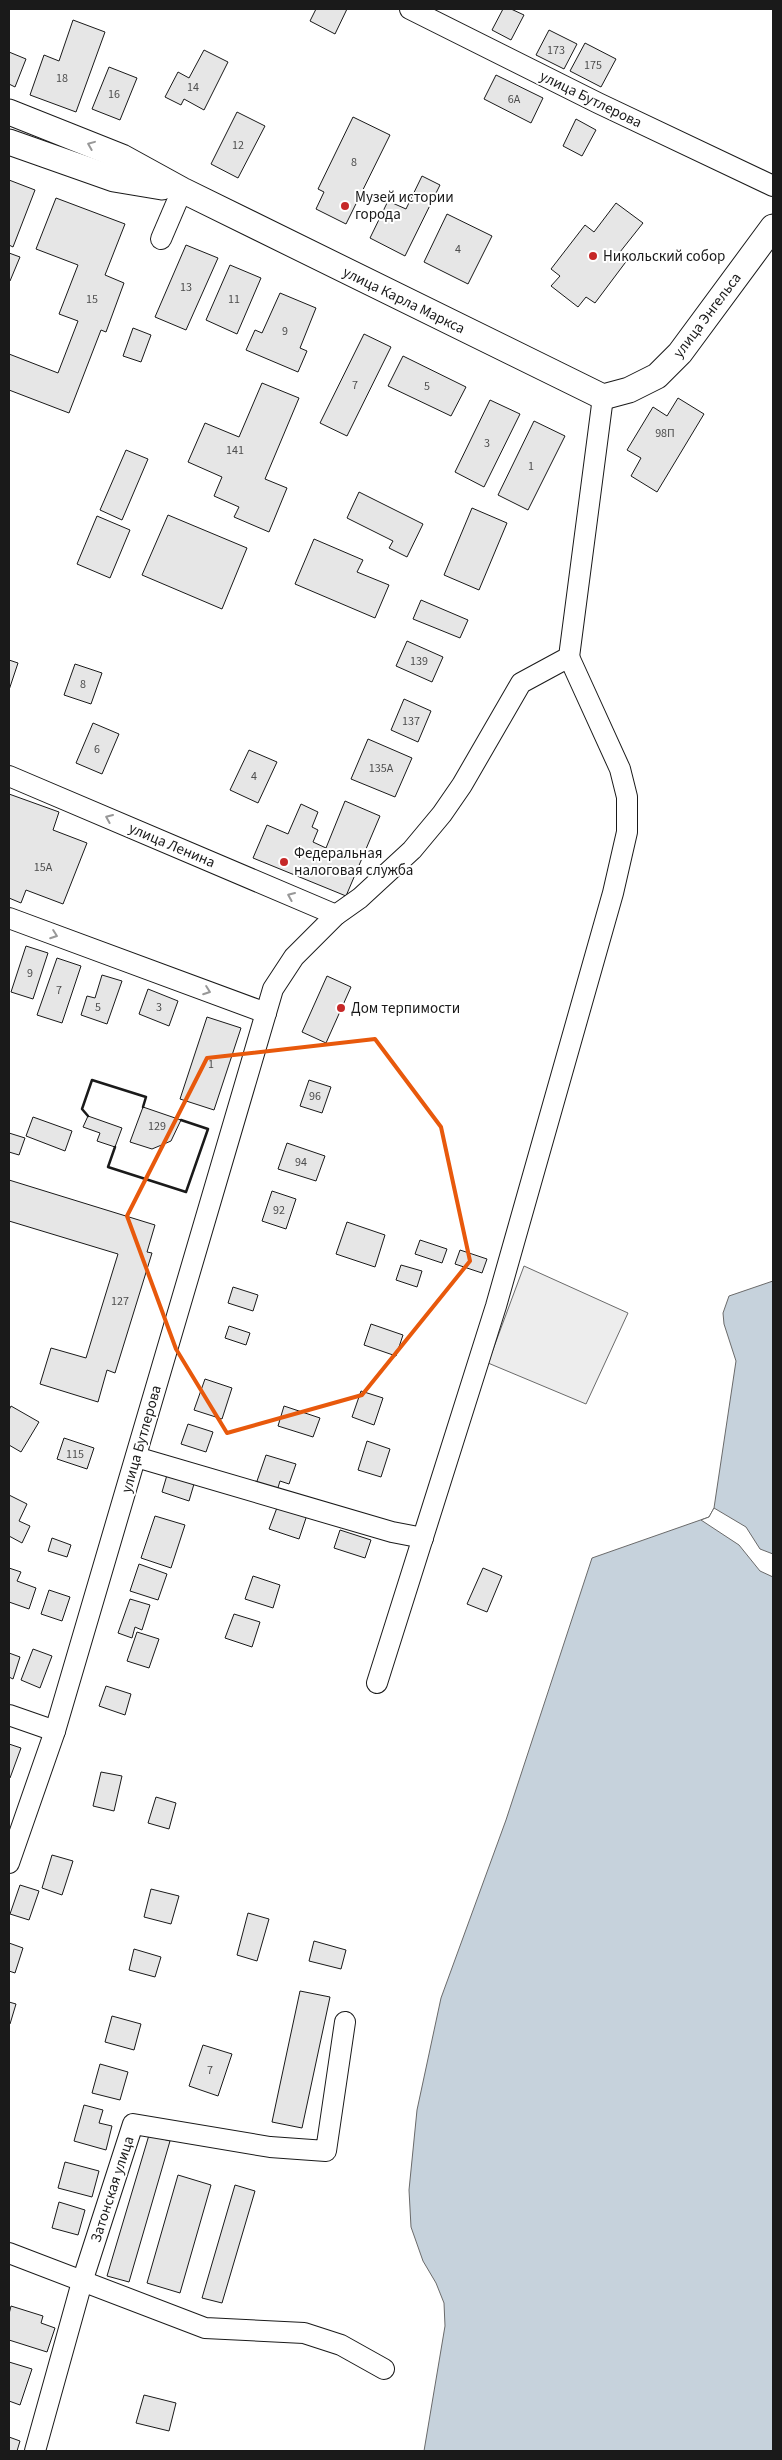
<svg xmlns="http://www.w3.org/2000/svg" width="782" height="2460" font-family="'Source Sans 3',sans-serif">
	<rect width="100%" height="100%" fill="#fff"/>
	<polygon fill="#ededed" stroke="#6a6a6a" points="524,1266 628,1313 586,1404 488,1363"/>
	<polygon fill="#c6d2dc" stroke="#6a6a6a" points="773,1281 773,2451 424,2451 445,2326 444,2303 436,2283 423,2261 411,2227 409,2190 417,2110 441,1998 506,1820 592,1558 709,1517 714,1508 736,1361 724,1324 723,1313 729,1296"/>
	<polygon fill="#fff" stroke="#6a6a6a" points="714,1508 746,1527 760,1549 773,1554 773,1577 760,1571 739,1545 701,1520 709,1517"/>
	<g fill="#e6e6e6" stroke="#1a1a1a">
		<polygon points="316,9 347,9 335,34 310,21"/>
		<polygon points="503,9 511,9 524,15 511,40 492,30"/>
		<polygon points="73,20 105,32 76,112 30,95 44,55 59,61"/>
		<polygon points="549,30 577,44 564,69 536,55"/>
		<polygon points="585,43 616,59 601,87 570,71"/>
		<polygon points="204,50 228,62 204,110 184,99 181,105 165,97 178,72 189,78"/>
		<polygon points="9,52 26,59 15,87 9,84"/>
		<polygon points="109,67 137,78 120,120 92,109"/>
		<polygon points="496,75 543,98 531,123 484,99"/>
		<polygon points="237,112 265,126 238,178 211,164"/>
		<polygon points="353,117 390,135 346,224 316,209 324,192 318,189"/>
		<polygon points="576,119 596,130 582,156 563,146"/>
		<polygon points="422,176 440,185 405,256 370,238 388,201 406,209"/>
		<polygon points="9,180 35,190 13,247 9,245"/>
		<polygon points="56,198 125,224 105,275 124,283 106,332 101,330 69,413 9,390 9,354 58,373 78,321 59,314 78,265 36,249"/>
		<polygon points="616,203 643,223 620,252 628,259 595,303 586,297 578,307 551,286 560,276 551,269 585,225 594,232"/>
		<polygon points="447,214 492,236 468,284 424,262"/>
		<polygon points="186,245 218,258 186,330 155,317"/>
		<polygon points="9,253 20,257 10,281 9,280"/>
		<polygon points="230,265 261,278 237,334 206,320"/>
		<polygon points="280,293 316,308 300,348 307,351 298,372 246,350 255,330 262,333"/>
		<polygon points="133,328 151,335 141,362 123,356"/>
		<polygon points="364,334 391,347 347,436 320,423"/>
		<polygon points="403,356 466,387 451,416 388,386"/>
		<polygon points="262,383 299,398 265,479 287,488 269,532 234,517 239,507 214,496 222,477 188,462 205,423 239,437"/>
		<polygon points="678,398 704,414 657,492 631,476 641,458 627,450 653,407 667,416"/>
		<polygon points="490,400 520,414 484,487 455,472"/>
		<polygon points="534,421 565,436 528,510 498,495"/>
		<polygon points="126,450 148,459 122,520 100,510"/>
		<polygon points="359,492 423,524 407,557 389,548 393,541 347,518"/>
		<polygon points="472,508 507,523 479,590 444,575"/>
		<polygon points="168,515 247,548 222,609 142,575"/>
		<polygon points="97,516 130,530 110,578 77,564"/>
		<polygon points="314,539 363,560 357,572 389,585 375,618 295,584"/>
		<polygon points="421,600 468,620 460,638 413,619"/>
		<polygon points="407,641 443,657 432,682 396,666"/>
		<polygon points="9,660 18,663 9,690"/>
		<polygon points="75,664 102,673 91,704 64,695"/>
		<polygon points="404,699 431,711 418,742 391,730"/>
		<polygon points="93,723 119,734 102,774 76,763"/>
		<polygon points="368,739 412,758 395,797 351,779"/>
		<polygon points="249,750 277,762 258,803 230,790"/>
		<polygon points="9,794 59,812 53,830 87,843 63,904 26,890 21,903 9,898"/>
		<polygon points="345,801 380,816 346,896 253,858 267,825 288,834 301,804 318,812 312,827 318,830 313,842 326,848"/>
		<polygon points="26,946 48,953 33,999 11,992"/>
		<polygon points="57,958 81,966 62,1023 37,1015"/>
		<polygon points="102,975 122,981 107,1024 81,1015 87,996 95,998"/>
		<polygon points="327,976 351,987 326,1043 302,1032"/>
		<polygon points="148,989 178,1001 169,1026 139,1014"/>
		<polygon points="207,1017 241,1028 214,1110 180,1099"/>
		<polygon points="309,1080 331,1087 322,1113 300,1106"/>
		<polygon points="143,1107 181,1120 171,1141 152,1149 130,1142"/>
		<polygon points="88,1116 122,1128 115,1147 97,1141 100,1133 83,1127"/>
		<polygon points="33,1117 72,1131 65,1151 26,1136"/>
		<polygon points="9,1133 25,1138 19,1155 9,1152"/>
		<polygon points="287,1143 325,1156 316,1181 278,1169"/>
		<polygon points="9,1180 155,1225 147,1252 152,1253 115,1373 107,1370 98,1402 40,1384 51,1348 86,1358 118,1254 9,1221"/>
		<polygon points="272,1191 296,1199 286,1229 262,1221"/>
		<polygon points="347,1222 385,1235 375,1267 336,1254"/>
		<polygon points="420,1240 447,1249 442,1263 415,1254"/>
		<polygon points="460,1250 487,1259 482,1273 455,1264"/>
		<polygon points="401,1265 422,1271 417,1287 396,1280"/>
		<polygon points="233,1287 258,1295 253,1311 228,1303"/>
		<polygon points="371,1324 403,1335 396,1356 364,1345"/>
		<polygon points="229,1326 250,1333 246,1345 225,1338"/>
		<polygon points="205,1379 232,1388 222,1419 194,1410"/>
		<polygon points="361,1391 383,1398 374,1425 352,1417"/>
		<polygon points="11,1406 39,1422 21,1452 9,1445 9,1410"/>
		<polygon points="284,1406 320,1418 313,1437 278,1426"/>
		<polygon points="188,1424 213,1432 206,1452 181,1444"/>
		<polygon points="64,1438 94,1448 87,1469 57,1459"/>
		<polygon points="367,1441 390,1449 381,1477 358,1470"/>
		<polygon points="266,1455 296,1464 289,1484 280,1481 277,1491 256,1484"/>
		<polygon points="167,1475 194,1484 189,1501 162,1492"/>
		<polygon points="9,1495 27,1504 19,1521 30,1526 22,1543 9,1536"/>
		<polygon points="278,1505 307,1515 299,1539 269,1529"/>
		<polygon points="155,1516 185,1525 171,1568 141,1558"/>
		<polygon points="340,1530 371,1540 365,1558 334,1548"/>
		<polygon points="52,1538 71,1545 67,1557 48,1551"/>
		<polygon points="139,1564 167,1574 158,1600 130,1591"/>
		<polygon points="9,1568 21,1572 17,1581 36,1588 29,1609 9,1602"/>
		<polygon points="483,1568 502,1576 487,1612 467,1604"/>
		<polygon points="253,1576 280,1585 273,1608 245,1599"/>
		<polygon points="49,1590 70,1597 62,1621 41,1614"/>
		<polygon points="130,1599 150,1605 142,1630 135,1627 132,1638 118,1633"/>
		<polygon points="234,1614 260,1622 252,1647 225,1638"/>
		<polygon points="137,1632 159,1639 149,1668 127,1661"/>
		<polygon points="33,1649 52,1656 40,1688 21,1680"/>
		<polygon points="9,1653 20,1657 13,1679 9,1677"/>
		<polygon points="106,1686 131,1694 125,1715 99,1706"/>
		<polygon points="9,1744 21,1748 10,1778 9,1777"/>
		<polygon points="101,1772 122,1776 114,1811 93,1806"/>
		<polygon points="156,1797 176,1803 169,1829 148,1823"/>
		<polygon points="52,1855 73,1861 62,1895 42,1888"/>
		<polygon points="20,1885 39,1891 29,1920 10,1914"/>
		<polygon points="151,1889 179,1896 171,1924 144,1917"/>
		<polygon points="248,1913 269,1919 257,1961 237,1955"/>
		<polygon points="314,1941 346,1950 341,1969 309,1961"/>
		<polygon points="9,1943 23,1948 15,1973 9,1971"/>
		<polygon points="134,1949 161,1957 155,1977 129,1970"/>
		<polygon points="300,1991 330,1997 302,2128 272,2122"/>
		<polygon points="9,2002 16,2004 10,2024 9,2023"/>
		<polygon points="112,2016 141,2024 134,2050 105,2042"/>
		<polygon points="203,2045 232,2054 218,2096 189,2086"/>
		<polygon points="100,2064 128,2072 120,2100 92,2093"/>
		<polygon points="84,2105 103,2110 99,2123 112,2126 106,2150 74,2141"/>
		<polygon points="149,2135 170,2141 129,2282 107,2276"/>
		<polygon points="65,2162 99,2171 92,2197 58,2188"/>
		<polygon points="178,2175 211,2185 180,2293 147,2283"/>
		<polygon points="235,2185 255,2191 222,2303 202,2298"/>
		<polygon points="59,2202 85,2210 78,2235 52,2228"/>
		<polygon points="11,2306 43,2316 41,2323 55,2328 47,2352 9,2340 9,2314"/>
		<polygon points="9,2362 32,2369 20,2405 9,2401"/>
		<polygon points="144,2395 176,2403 169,2431 136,2423"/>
		<polygon points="9,2437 20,2441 17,2451 9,2451"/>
	</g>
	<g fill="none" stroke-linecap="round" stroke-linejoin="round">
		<g stroke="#1a1a1a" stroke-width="22">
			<g id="minor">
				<polyline points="410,9 598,103 773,186"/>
				<polyline points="161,239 182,190"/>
				<polyline points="9,776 336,915"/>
				<polyline points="9,918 266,1013"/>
				<polyline points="136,1457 392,1532 423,1538"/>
				<polyline points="377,1683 496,1306 613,893 627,832 627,797 620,769 569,657"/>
				<polyline points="9,1715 55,1731"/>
				<polyline points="9,1863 55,1731 273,989 294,957 336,915 360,898 412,850 442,814 462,785 521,683 569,657 603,397"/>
				<polyline points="9,2253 205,2328 304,2333 341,2345 384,2369"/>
				<polyline points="35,2451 82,2282 133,2124 270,2147 326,2151 345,2022"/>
			</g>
		</g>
		<g stroke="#1a1a1a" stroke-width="27">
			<g id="major">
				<polyline points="9,112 122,157 182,190 603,397 629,390 657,376 680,353 773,227"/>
				<polyline points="9,142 114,179 162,187"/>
			</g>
		</g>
		<use href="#minor" stroke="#fff" stroke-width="20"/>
		<use href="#major" stroke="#fff" stroke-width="25"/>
		<g stroke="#1a1a1a" stroke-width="2.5">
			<polyline points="88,1116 82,1109 92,1080 146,1097 143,1107"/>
			<polyline points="115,1147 108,1167 186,1192 208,1129 181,1120"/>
		</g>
	</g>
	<defs><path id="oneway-chevron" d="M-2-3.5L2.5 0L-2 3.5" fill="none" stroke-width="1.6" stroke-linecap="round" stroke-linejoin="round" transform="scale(1.25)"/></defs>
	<g stroke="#989898">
		<use href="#oneway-chevron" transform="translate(91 145) rotate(-158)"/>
		<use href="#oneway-chevron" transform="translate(109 818) rotate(-157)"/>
		<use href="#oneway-chevron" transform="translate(291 896) rotate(-157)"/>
		<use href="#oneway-chevron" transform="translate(54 935) rotate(20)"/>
		<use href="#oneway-chevron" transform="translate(207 991) rotate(20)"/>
	</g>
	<path fill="none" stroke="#e8590c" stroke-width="4" stroke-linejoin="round" d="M 375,1039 L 441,1127 L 470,1261 L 362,1395 L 227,1433 L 176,1349 L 127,1216 L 207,1058 Z"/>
	<g fill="#c62828" stroke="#fff" stroke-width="2">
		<circle cx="345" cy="206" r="5"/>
		<circle cx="593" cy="256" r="5"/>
		<circle cx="284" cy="862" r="5"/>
		<circle cx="341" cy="1008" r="5"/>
	</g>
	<g text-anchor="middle" stroke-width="4" stroke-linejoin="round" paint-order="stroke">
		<g font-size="12" fill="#4d4d4d">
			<text x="556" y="54">173</text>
			<text x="593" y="69">175</text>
			<text x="62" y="82">18</text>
			<text x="193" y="91">14</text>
			<text x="114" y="98">16</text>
			<text x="514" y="103">6А</text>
			<text x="238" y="149">12</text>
			<text x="354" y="166">8</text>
			<text x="458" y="253">4</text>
			<text x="186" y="291">13</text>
			<text x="92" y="303">15</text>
			<text x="234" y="303">11</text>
			<text x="285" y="335">9</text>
			<text x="355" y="389">7</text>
			<text x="427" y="390">5</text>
			<text x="665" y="437">98П</text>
			<text x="487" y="447">3</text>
			<text x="235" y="454">141</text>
			<text x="531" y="470">1</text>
			<text x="419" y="665">139</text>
			<text x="83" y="688">8</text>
			<text x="411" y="725">137</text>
			<text x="97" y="753">6</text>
			<text x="381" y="772">135А</text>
			<text x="254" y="780">4</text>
			<text x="43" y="871">15А</text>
			<text x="30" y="977">9</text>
			<text x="59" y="994">7</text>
			<text x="98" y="1011">5</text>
			<text x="159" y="1011">3</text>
			<text x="211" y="1068">1</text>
			<text x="315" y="1100">96</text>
			<text x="157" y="1130">129</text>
			<text x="301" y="1166">94</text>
			<text x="279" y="1214">92</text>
			<text x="120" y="1305">127</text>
			<text x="75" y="1458">115</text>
			<text x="210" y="2074">7</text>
		</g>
		<g font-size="15" fill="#1a1a1a" stroke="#fff">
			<text transform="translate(591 99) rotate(26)" y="5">улица Бутлерова</text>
			<text transform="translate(404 300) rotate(26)" y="5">улица Карла Маркса</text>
			<text transform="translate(707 315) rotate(-53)" y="5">улица Энгельса</text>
			<text transform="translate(172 845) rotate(23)" y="5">улица Ленина</text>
			<text transform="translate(141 1439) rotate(-74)" y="5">улица Бутлерова</text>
			<text transform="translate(112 2189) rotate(-72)" y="5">Затонская улица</text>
		</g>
		<g font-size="15" fill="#1a1a1a" stroke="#fff" text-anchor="start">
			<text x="355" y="202">Музей истории<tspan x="355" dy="17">города</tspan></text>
			<text x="603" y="261">Никольский собор</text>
			<text x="294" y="858">Федеральная<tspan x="294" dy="17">налоговая служба</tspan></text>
			<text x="351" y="1013">Дом терпимости</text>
		</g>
	</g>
	<rect width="782" height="2460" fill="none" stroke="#1a1a1a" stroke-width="20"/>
</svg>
